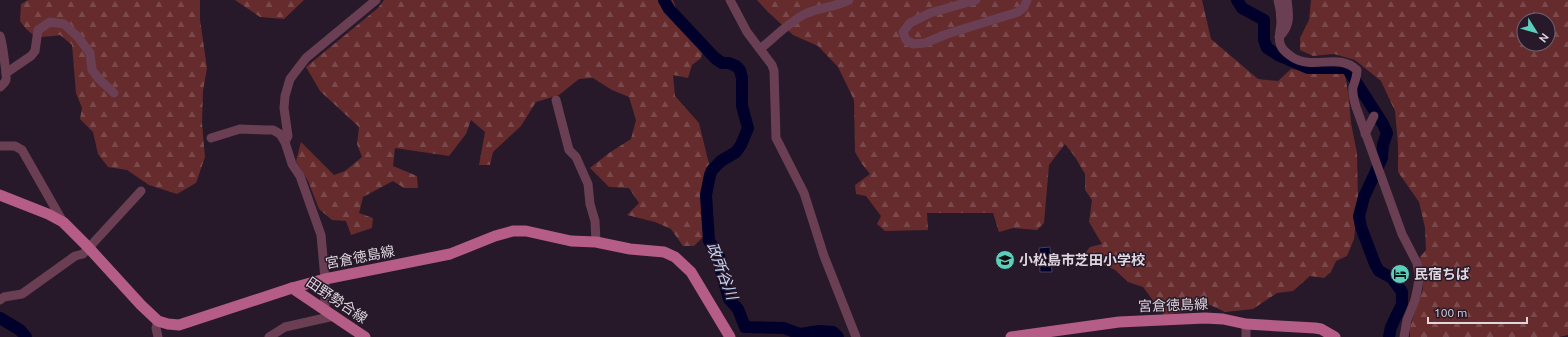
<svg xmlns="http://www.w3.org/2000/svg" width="1568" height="337" font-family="Ubuntu,'Noto Sans JP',sans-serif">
	<defs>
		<pattern id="forest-firs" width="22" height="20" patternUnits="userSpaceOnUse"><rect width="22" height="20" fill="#662b2d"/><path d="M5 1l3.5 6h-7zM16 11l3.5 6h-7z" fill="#7b494b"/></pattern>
	</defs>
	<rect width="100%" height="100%" fill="#271929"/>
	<g fill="url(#forest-firs)" fill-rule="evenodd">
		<path d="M 28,0 L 200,0 L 200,20 L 207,68 L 203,91 L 202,123 L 205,157 L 196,183 L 177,194 L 149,185 L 127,170 L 108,167 L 98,154 L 93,132 L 80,119 L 82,108 L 76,93 L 72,45 L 60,35 C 38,38 33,39 20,21 L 21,4 Z"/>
		<polygon points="235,0 304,0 284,19 260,17"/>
		<polygon points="384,0 673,0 678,14 706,41 701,58 692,65 688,78 673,75 675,96 699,123 709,164 704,195 707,233 694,246 683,246 671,229 655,222 627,215 639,203 629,188 609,187 590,168 609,153 631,139 636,120 629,97 612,90 593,78 579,79 559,95 536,102 521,126 493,152 490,165 479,165 485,132 471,120 466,134 449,156 395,148 393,166 417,176 418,188 404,188 393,181 363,197 359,213 373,218 372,228 351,235 346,221 332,220 319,209 308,181 296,161 301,142 334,175 345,171 362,157 357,144 359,127 320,91 306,67 378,8"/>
		<polygon points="757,0 1202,0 1211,39 1258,79 1278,81 1291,69 1326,73 1345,74 1349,99 1351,123 1357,153 1358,202 1354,239 1347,256 1336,261 1331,272 1324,278 1310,276 1293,291 1277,293 1253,309 1225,312 1210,305 1188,311 1164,315 1143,287 1128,282 1115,270 1095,260 1085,253 1090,247 1102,244 1089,222 1092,200 1085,190 1085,174 1075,157 1065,144 1049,165 1044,223 1037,230 1013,228 999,232 993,213 927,213 928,230 885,231 877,224 881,216 866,196 856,194 855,185 870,174 862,164 855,152 854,100 838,67 818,46 793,35 768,12"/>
		<path d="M 1311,0 L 1568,0 L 1568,335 L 1559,337 L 1410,337 L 1410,327 L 1423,288 L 1420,257 L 1426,250 L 1425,228 L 1419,202 L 1398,172 L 1398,144 L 1395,111 L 1381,81 L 1355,60 L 1334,54 L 1313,56 L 1300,50 L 1300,38 L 1309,20 ZM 1524,20 L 1548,20 L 1548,44 L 1524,44 Z"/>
	</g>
	<polygon fill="#01002a" stroke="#444061" points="1050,247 1052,272 1040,272 1039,248"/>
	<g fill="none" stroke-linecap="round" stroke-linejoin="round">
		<g stroke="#01002a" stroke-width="12">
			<polyline points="664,0 669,9 715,58 722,63 729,63 736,66 740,70 742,78 742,106 748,128 741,145 736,152 721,161 712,170 710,175 706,195 709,241 719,256 721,271 729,299 738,309 745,327 784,328 800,334 819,331 833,332 838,337"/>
			<polyline points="1237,0 1242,8 1264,20 1264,40 1267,48 1278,55 1308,68 1347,68 1383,124 1387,133 1383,145 1382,158 1364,197 1359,216 1361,227 1375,264 1379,271 1392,278 1402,292 1402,304 1391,327 1389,337"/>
			<polyline points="0,318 20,330 26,337"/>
		</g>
		<g stroke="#6b3f53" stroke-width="9">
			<polyline points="730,0 747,32 772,65 774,71 776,138 804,193 824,256 856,337"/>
			<polyline points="976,0 930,13 910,23 903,32 906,40 913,44 925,43 947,34 1018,12 1024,7 1027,0"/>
			<path d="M 1278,0 C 1280,7 1281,14 1281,22 C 1281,29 1277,39 1281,46 C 1283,51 1288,54 1292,57 C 1314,71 1338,52 1357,70 C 1357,77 1355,81 1353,87 C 1352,94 1354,100 1356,107 L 1402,234 L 1417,263 L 1419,275 L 1418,286 L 1415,300 L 1407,320 L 1404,337"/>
			<path d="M 0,36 C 2,39 7,77 6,80 C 5,83 2,85 0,87"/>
			<path d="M 1279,37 C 1291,26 1289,15 1287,0"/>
			<path d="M 760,49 C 775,37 790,21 807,13 C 821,7 836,7 849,0"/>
			<polyline points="6,73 31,56 35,51 38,30 50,22 64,24 78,37 90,53 92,70 99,79 114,93"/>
			<polyline points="556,100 569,150 576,157 588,184 590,204 595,221 596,242"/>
			<polyline points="1365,134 1374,116"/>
			<polyline points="211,138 240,129 265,130 273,130 280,134 285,142 292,164 300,176 321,235 325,279 325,310"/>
			<polyline points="285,142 288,136 284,108 285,96 290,79 306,58 376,0"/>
			<polyline points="0,146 15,146 22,150 63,222"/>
			<polyline points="0,300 4,297 22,294 75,256 83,254 141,191"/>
			<polyline points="158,337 156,328 158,321"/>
			<polyline points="269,337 285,327 334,316"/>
			<polyline points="1246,337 1246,324"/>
		</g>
		<g stroke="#b55c87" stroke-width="11">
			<polyline points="0,195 48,214 63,222 88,247 141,305 158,321 168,324 179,325 292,288 325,279 450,254 495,236 513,231 526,231 571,241 596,242 630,249 664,252 675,257 691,272 730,337"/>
			<polyline points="292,288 365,337"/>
			<polyline points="1011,337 1119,322 1205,318 1223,319 1246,324 1315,328 1321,329 1335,337"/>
		</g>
	</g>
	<defs>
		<g id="school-disc" transform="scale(1)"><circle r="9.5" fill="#5bcebc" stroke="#271929"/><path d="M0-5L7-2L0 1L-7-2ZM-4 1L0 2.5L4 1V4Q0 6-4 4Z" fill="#111"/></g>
		<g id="hotel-disc" transform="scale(1)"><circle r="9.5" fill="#5bcebc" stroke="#271929"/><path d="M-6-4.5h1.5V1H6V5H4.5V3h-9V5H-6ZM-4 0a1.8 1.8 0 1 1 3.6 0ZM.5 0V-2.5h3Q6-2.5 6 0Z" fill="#111"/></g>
	</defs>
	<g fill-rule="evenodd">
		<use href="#school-disc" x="1005" y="260"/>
		<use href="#hotel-disc" x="1400" y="274"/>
	</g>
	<g text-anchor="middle" stroke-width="3" stroke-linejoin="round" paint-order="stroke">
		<g font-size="14" fill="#dfd6e0" stroke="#271929">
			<text transform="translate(360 257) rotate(-11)" y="5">宮倉徳島線</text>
			<text transform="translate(337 300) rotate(34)" y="5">田野勢合線</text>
			<text transform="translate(1173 305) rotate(-2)" y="5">宮倉徳島線</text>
		</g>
		<g font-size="14" font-weight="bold" fill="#dfd6e0" stroke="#271929" text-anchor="start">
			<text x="1019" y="265">小松島市芝田小学校</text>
			<text x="1414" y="279">民宿ちば</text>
		</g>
		<g font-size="15" font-style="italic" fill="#c7d5f5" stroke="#271929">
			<text transform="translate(722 271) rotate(69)" y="5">政所谷川</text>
		</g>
	</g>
	<g transform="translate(1536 32) rotate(127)"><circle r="19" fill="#271929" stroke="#716572"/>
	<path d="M0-3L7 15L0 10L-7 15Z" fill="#5bcebc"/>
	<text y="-6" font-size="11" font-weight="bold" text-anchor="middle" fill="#dfd6e0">N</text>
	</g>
	<path d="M1428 317v6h99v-6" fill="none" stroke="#dfd6e0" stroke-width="2"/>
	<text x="1434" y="317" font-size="12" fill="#dfd6e0" stroke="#271929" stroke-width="3" paint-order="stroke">100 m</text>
</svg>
